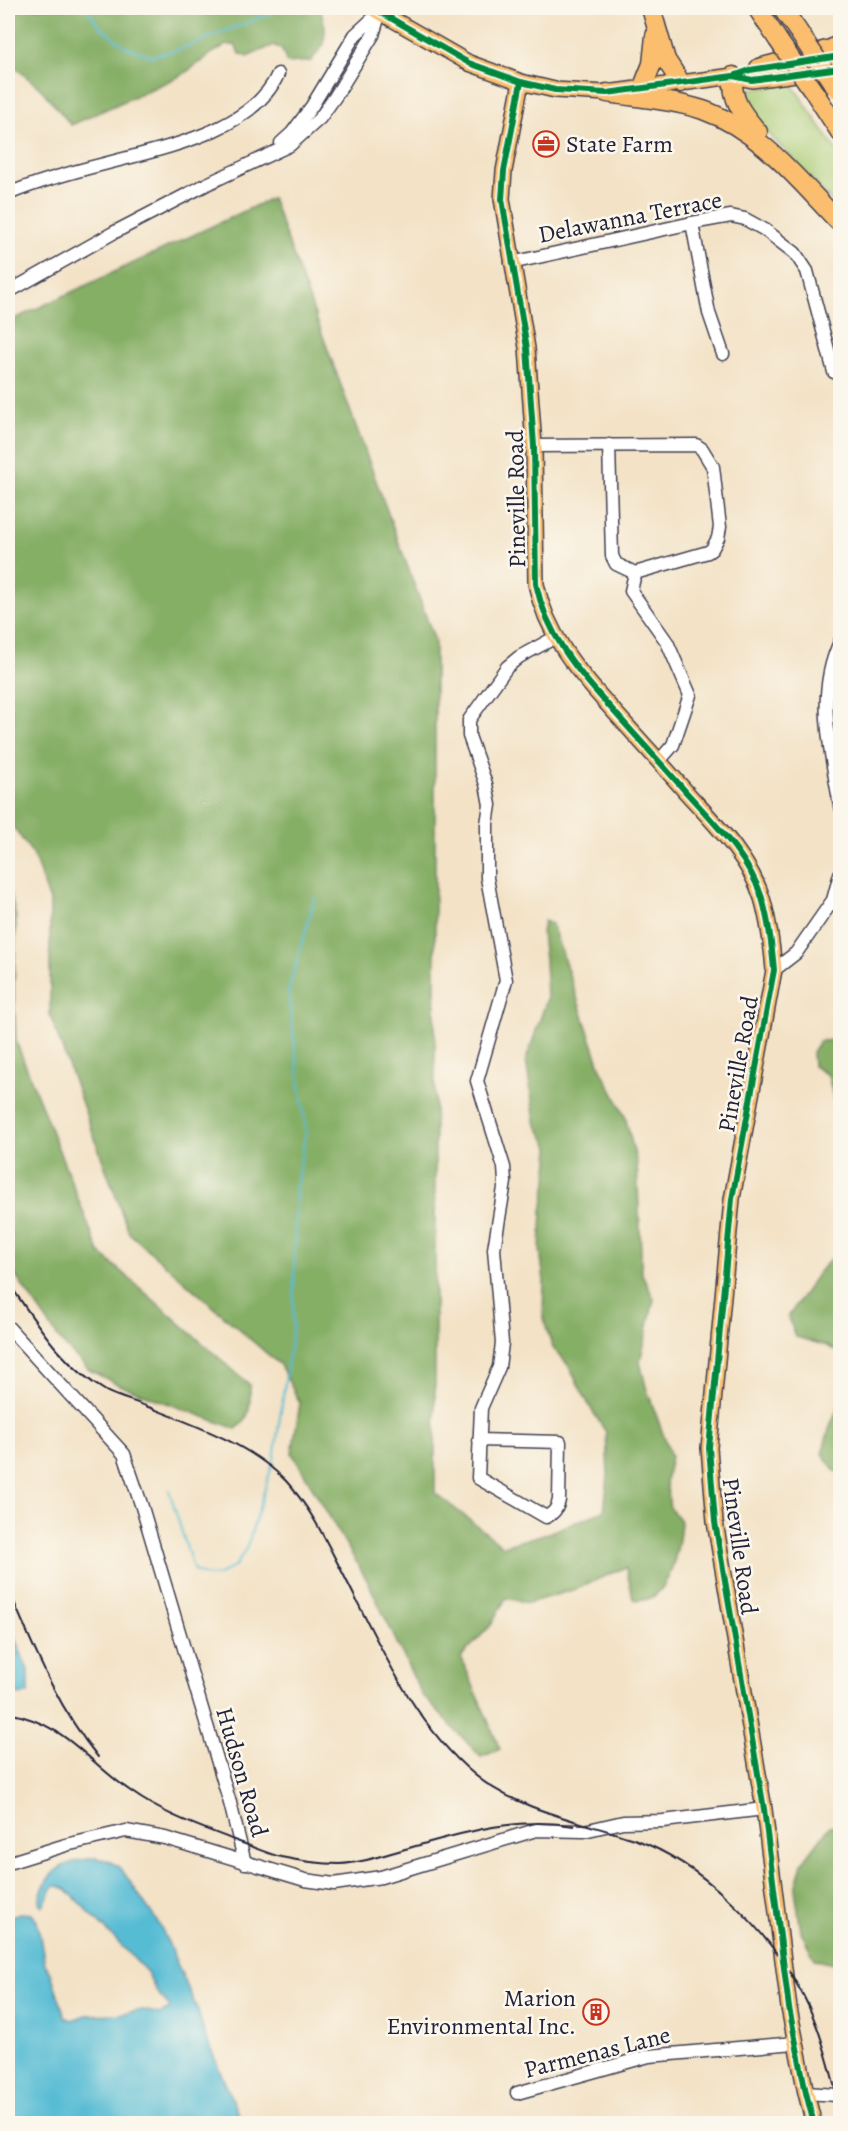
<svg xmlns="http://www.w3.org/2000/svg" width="848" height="2131" font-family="Alegreya,serif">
	<rect width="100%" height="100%" fill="#fbf7ec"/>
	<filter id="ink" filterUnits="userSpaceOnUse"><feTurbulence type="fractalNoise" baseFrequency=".0167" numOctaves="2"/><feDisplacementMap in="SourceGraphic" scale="12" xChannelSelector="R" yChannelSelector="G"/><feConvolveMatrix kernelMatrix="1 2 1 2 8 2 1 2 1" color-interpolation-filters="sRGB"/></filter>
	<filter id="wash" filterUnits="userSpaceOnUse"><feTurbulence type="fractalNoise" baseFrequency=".008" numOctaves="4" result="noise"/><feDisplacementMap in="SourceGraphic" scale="24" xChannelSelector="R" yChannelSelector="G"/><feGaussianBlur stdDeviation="1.35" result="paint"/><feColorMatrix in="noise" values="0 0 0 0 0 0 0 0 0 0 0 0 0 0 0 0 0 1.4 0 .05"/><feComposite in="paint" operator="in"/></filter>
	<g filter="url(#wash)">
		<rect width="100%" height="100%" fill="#f3e2c6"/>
		<polygon fill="#a9cb74" stroke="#667658" stroke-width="1.5" points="792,84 840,156 840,210 743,106 737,91"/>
		<g fill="#86af66" stroke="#546850" stroke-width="1.5">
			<polygon points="8,8 320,8 325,27 324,44 311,61 287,63 282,50 274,45 247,57 239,53 235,45 226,45 214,52 182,75 71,125 42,90 8,61"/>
			<path d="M 272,198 L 435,641 L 435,1493 L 503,1546 L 548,1533 L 604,1511 L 608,1476 L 606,1432 L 590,1407 L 568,1365 L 553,1348 L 543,1318 L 544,1281 L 540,1249 L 542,1211 L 547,1181 L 550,1148 L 535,1122 L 526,1060 L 547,999 L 545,960 L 542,933 L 544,921 L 552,924 L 601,1069 L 625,1116 L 637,1164 L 642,1274 L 654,1299 L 640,1362 L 646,1387 L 671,1456 L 666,1481 L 670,1508 L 681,1522 C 679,1547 669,1609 633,1599 L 626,1567 L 573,1590 L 528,1603 L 506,1598 L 491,1625 L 461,1657 L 500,1749 L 481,1757 L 422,1695 L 367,1580 L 292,1453 L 300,1403 L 280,1365 L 129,1233 L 50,1015 L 50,901 L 33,854 L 8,820 L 8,324 L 12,320 Z"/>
			<path d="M 8,885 L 16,917 L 14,992 L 16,1041 L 99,1252 L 250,1385 C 250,1402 252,1418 236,1429 L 119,1385 L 89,1370 L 62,1343 L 8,1265 Z"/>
			<polygon points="840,1040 840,1178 835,1156 837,1113 828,1075 813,1066 812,1052 819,1041"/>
			<polygon points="840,1249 840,1353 827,1346 796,1337 788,1317 818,1273"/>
			<polygon points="840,1404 840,1472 835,1471 822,1453 831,1423"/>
			<polygon points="840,1824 840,1964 815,1959 801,1932 795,1889 802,1863 830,1826"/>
		</g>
		<g fill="#56bcd4" stroke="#3c6f88" stroke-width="1.5">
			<polygon points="8,1622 28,1670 28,1694 8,1695"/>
			<path d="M 94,1858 L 107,1860 L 120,1867 L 161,1927 L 198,2011 L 204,2033 L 242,2123 L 8,2123 L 8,1917 L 20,1913 L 32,1914 L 37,1921 L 45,1964 L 51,1973 L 65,2017 L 72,2020 L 86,2015 L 119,2014 L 143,2010 L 160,2014 L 170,2009 L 168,2004 L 158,1994 L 147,1972 L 66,1889 L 58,1886 L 53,1887 L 43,1906 L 39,1903 C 45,1870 63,1862 94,1858 Z"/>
		</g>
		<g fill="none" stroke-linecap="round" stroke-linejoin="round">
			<g stroke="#56bcd4" stroke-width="2">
				<polyline points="86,8 100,27 126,47 151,56 178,50 284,8"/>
				<polyline points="169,1490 194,1571 207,1576 219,1575 236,1565 247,1547 274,1459 293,1326 296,1187 306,1132 288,992 315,898"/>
			</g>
		</g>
	</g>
	<g filter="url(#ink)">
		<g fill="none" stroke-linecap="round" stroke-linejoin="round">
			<g stroke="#413f50" stroke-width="15">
				<g id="minor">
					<polyline points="281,143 292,133 312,106 355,35 380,12"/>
					<path d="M 8,194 C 39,181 72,172 104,164 C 159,149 253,132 278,74"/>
					<polyline points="692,223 709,313 723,354"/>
					<polyline points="511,263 692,223 731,216 745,219 765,230 795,253 807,271 834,372 840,373"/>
					<polyline points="8,292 113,233 207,184 290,145 320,118 335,97 373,35 380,12"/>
					<polyline points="534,446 696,445 702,449 713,467 720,527 718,538 712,549 708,552 635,573 616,564 612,556 609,445"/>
					<polyline points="635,573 631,591 667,642 690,695 673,745 659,761"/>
					<path d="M 840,642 C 815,695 831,751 840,806"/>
					<polyline points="774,970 796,953 833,900 840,874"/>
					<polyline points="8,1327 124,1454 142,1507 230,1803 245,1863"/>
					<path d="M 479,1440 L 560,1442 L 559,1500 C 557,1509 554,1513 546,1517 L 478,1478 L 481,1408 L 499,1367 L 502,1343 L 494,1249 L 505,1182 L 504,1167 L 477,1081 L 506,980 L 487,878 L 487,824 L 490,805 L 486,784 L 469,736 L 469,720 L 507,667 L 519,657 L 556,637"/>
					<polyline points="8,1863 66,1845 126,1831 165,1838 305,1880 334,1884 381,1877 536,1830 584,1831 623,1822 663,1821 764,1809"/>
					<polyline points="517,2093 649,2056 795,2043"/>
					<polyline points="806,2093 837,2095 840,2098"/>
				</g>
			</g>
			<g stroke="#413f50" stroke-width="18">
				<g id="major">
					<polyline points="373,8 469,63 521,82 555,90 607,93 733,76 752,80 840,68"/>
					<polyline points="815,60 840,56"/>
					<path d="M 521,82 L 504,171 L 502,199 L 527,348 L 534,446 L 536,584 C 546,633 577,671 610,707 C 635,735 661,763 686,792 C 714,823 749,857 762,898 C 769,922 772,946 774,970 L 732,1199 L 709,1448 L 715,1522 L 764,1809 L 789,2008 L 806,2093 L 814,2124"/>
				</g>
			</g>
			<g stroke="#413f50" stroke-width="21">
				<g id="highway">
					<polyline points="651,8 666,60 681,83"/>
					<polyline points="757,8 778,40"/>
					<polyline points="782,8 798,31"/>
					<polyline points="759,68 831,49 840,44"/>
					<path d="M 733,76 C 731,101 743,114 758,132"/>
					<polyline points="642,89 652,64 655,36"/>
					<polyline points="814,92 840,132"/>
					<path d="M 607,93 C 639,98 672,100 703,110 C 760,130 799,181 840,223"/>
				</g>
			</g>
			<use href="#minor" stroke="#fff" stroke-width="12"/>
			<use href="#major" stroke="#fabe6e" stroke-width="15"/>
			<use href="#highway" stroke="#fabe6e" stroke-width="18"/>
			<g stroke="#22223b" stroke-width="2">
				<path d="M 8,1282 C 36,1322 61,1365 106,1391 C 118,1397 133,1401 146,1406 C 192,1424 252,1445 286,1481 C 309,1506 323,1535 338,1564 C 377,1638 410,1721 475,1775 C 517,1810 583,1822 634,1839 C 702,1863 770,1932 803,1995 C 821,2029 830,2069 840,2106"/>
				<path d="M 8,1588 C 34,1648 56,1705 98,1757"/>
				<path d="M 8,1713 C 67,1724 86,1761 132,1792 C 163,1814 198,1826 234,1840 C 249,1845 265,1853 281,1857 C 300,1861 320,1864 339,1864 C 362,1863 384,1855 405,1849 C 462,1833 515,1816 574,1826"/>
			</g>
			<g stroke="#413f50" stroke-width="21" stroke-linecap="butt">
				<g id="highway-bridge">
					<polyline points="798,31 836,88"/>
					<polyline points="778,40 814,92"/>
				</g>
			</g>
			<use href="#highway-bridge" stroke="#fabe6e" stroke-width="18"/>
			<g stroke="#fbf7ec" stroke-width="10">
				<g id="cycleway">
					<polyline points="373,8 469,63 521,82 555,90 607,93 733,76 752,80 840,68"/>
					<polyline points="736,75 750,70 840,56"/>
					<path d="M 521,82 L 504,171 L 502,199 L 527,348 L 534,446 L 536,584 C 546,633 577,671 610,707 C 635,735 661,763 686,792 C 714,823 749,857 762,898 C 769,922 772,946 774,970 L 732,1199 L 709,1448 L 715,1522 L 764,1809 L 789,2008 L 806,2093 L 814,2124"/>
				</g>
			</g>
			<use href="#cycleway" stroke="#00873e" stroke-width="6"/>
		</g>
	</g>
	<defs>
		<g id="office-ring" transform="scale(1.35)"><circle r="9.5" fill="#fbf7ec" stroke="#c8321e" stroke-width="1.5"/><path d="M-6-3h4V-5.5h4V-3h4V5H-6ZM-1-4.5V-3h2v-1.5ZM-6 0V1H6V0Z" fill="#c8321e"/></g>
		<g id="building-ring" transform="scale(1.35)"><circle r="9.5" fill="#fbf7ec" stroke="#c8321e" stroke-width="1.5"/><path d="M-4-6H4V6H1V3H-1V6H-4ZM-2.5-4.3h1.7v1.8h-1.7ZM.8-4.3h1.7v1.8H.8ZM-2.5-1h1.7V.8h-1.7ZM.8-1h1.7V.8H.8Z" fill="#c8321e"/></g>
	</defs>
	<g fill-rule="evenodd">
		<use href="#office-ring" x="546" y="144"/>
		<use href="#building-ring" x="596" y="2012"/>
	</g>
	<g text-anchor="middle" stroke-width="5" stroke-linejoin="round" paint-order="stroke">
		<g font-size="24" fill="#22223b" stroke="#fbf7ec" text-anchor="start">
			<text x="566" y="152">State Farm</text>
			<text x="576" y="2006" text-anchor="end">Marion<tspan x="576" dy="28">Environmental Inc.</tspan></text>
		</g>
		<g font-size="24" fill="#22223b" stroke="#fbf7ec">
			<text transform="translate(630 217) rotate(-11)" y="8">Delawanna Terrace</text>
			<text transform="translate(516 499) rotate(-91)" y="8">Pineville Road</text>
			<text transform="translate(738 1064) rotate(-80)" y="8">Pineville Road</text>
			<text transform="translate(740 1546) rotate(82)" y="8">Pineville Road</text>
			<text transform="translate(242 1772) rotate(74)" y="8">Hudson Road</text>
			<text transform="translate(597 2052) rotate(-14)" y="8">Parmenas Lane</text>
		</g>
	</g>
	<rect width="848" height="2131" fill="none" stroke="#fbf7ec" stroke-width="30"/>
</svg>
